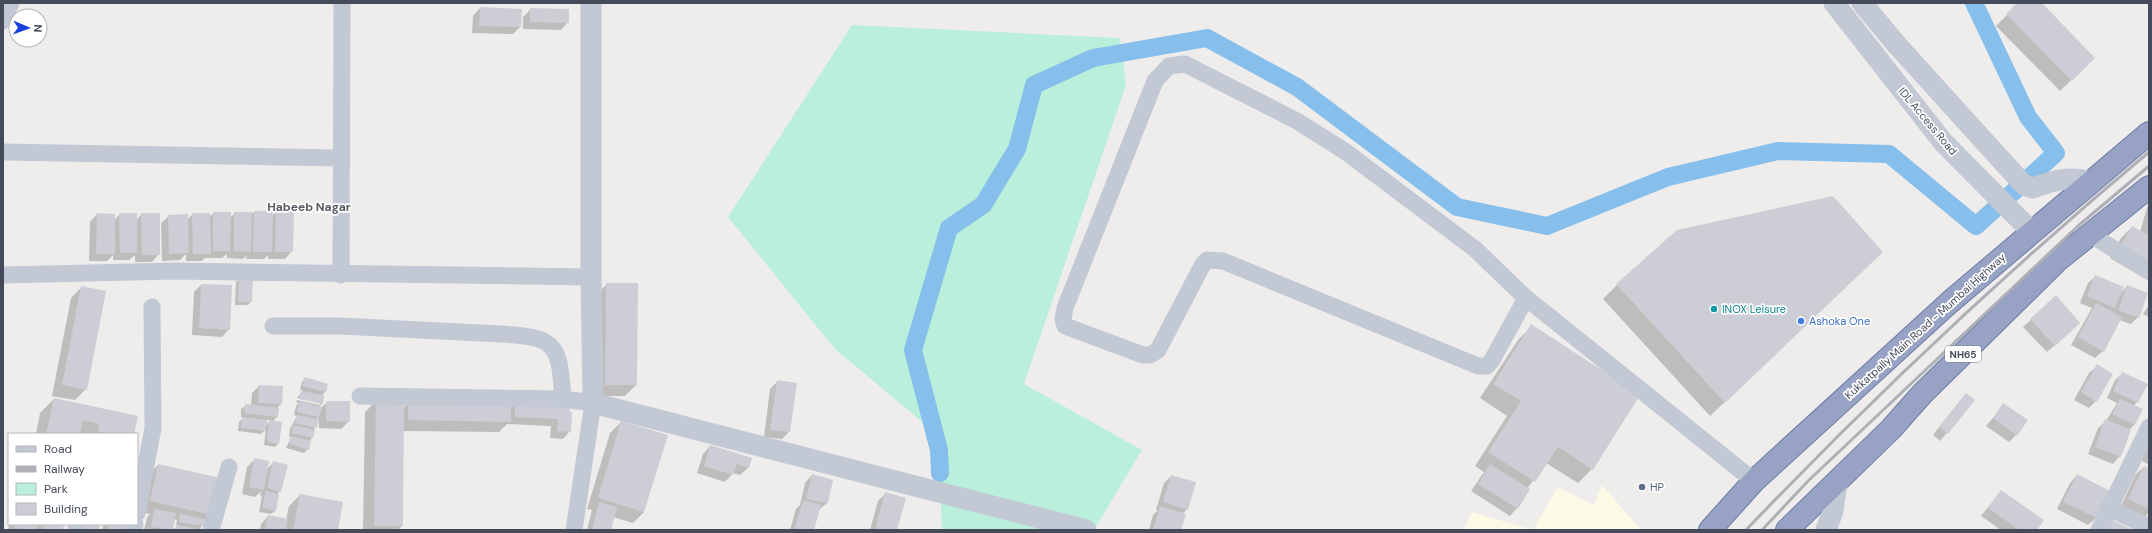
<svg xmlns="http://www.w3.org/2000/svg" width="2152" height="533" font-family="'DM Sans',sans-serif">
	<rect width="100%" height="100%" fill="#efedec"/>
	<polygon fill="#fcfae4" points="1602,485 1641,530 1464,530 1472,512 1533,530 1558,487 1594,505"/>
	<polygon fill="#b9efdb" points="852,25 1120,38 1126,85 1024,384 1142,450 1094,530 942,530 938,435 835,349 728,217"/>
	<g fill="#0003" fill-rule="evenodd">
		<polygon points="2019,3 2040,3 2094,58 2060,91 1996,26"/>
		<polygon points="480,8 520,27 513,34 472,33 473,16"/>
		<polygon points="531,9 568,22 561,30 523,29 523,17"/>
		<polygon points="2149,201 2149,281 2110,258 2121,238 2132,227 2140,232"/>
		<polygon points="254,212 272,216 276,212 292,251 285,259 268,259 268,255 264,259 246,259 247,255 243,259 227,258 227,254 222,258 205,258 202,261 186,261 186,254 180,260 162,261 161,223 169,216 187,220 193,214 209,217 214,213 230,218 235,213 251,215"/>
		<polygon points="97,214 114,220 120,214 136,220 142,214 159,254 152,262 135,262 135,255 129,260 113,260 113,255 107,261 89,261 90,222"/>
		<polygon points="1867,266 1710,416 1603,299 1617,285"/>
		<polygon points="2096,276 2121,293 2127,286 2138,317 2131,324 2119,320 2103,351 2095,358 2071,345 2092,308 2080,303 2088,283"/>
		<polygon points="240,278 251,302 247,305 235,305 236,282"/>
		<polygon points="607,284 636,385 625,396 595,396 596,295"/>
		<polygon points="201,285 229,329 222,337 192,335 194,292"/>
		<polygon points="82,287 86,389 75,400 52,396 71,298"/>
		<polygon points="2056,297 2072,330 2047,352 2023,327"/>
		<polygon points="2149,305 2149,317 2143,314"/>
		<polygon points="1532,326 1639,396 1592,469 1578,483 1546,463 1527,489 1517,508 1510,516 1471,491 1484,472 1475,466 1507,416 1480,398 1518,340"/>
		<polygon points="2097,366 2096,401 2089,408 2074,400 2089,373"/>
		<polygon points="2123,373 2147,385 2134,406 2134,425 2129,430 2120,456 2113,464 2088,454 2098,428 2106,421 2117,403 2107,398 2115,380"/>
		<polygon points="305,378 327,384 325,392 321,396 322,404 318,407 321,408 327,402 349,421 341,429 319,428 318,416 312,438 309,441 308,449 304,453 286,448 291,437 289,437 290,429 297,416 294,415 296,406 299,403 296,402 297,400 320,405 320,403 297,398 303,390 300,390 302,382"/>
		<polygon points="778,381 796,384 789,432 782,439 764,437 770,389"/>
		<path d="M 259,386 L 281,404 L 276,409 L 278,409 L 277,417 L 272,422 L 278,444 L 275,447 L 264,445 L 266,429 L 261,434 L 238,431 L 239,422 L 244,417 L 241,417 L 241,409 L 245,406 L 251,406 L 252,393 ZM 266,420 L 271,420 L 265,426 Z"/>
		<polygon points="54,399 133,434 36,434 40,413"/>
		<polygon points="1974,400 1940,441 1933,435 1959,402"/>
		<polygon points="376,401 403,408 409,402 510,408 515,403 569,405 570,431 563,439 550,438 551,426 507,424 499,432 403,431 402,526 398,530 363,530 365,412"/>
		<polygon points="2004,405 2016,435 2009,442 1986,426"/>
		<polygon points="621,422 644,512 633,523 613,517 610,530 587,530 592,510 587,509 610,433"/>
		<polygon points="2149,434 2149,465 2137,458"/>
		<polygon points="710,446 750,459 748,468 740,475 733,473 725,482 697,473 703,454"/>
		<polygon points="255,459 267,469 274,462 280,491 277,494 275,511 271,514 259,512 262,496 260,495 261,491 255,497 242,494 247,467"/>
		<polygon points="158,465 211,514 199,530 173,530 178,525 176,525 177,520 174,519 172,530 144,530 147,518 150,514 140,512 147,476"/>
		<polygon points="2144,467 2149,470 2149,512 2144,518 2121,506 2136,474"/>
		<polygon points="812,475 832,480 827,503 819,510 813,530 790,530 796,509 800,505 805,483"/>
		<polygon points="2077,475 2096,518 2088,525 2057,509 2070,483"/>
		<polygon points="1171,476 1187,509 1182,514 1180,530 1149,530 1153,515 1158,510 1156,510 1164,483"/>
		<polygon points="2001,491 2036,530 2001,530 1981,516"/>
		<polygon points="886,493 896,530 870,530 878,501"/>
		<polygon points="300,495 337,530 260,530 261,524 268,516 286,520 289,506"/>
		<polygon points="9,524 37,524 36,526 38,524 63,524 62,530 8,530"/>
		<polygon points="104,524 131,524 130,530 102,530"/>
	</g>
	<g fill="none" stroke-linecap="round" stroke-linejoin="round">
		<polyline stroke="#86beec" stroke-width="18" points="940,473 939,450 913,350 949,228 983,205 1017,149 1034,85 1093,58 1207,38 1297,87 1457,207 1547,226 1668,177 1778,151 1889,154 1976,226 2056,153 2028,117 1974,3"/>
	</g>
	<g fill="#cccdd5">
		<polygon points="2017,3 2042,3 2095,58 2072,81 2006,14"/>
		<polygon points="480,7 522,9 521,27 479,26"/>
		<polygon points="530,8 569,9 569,23 530,22"/>
		<polygon points="1833,196 1883,252 1725,403 1616,284 1677,230"/>
		<polygon points="254,211 273,211 272,252 253,252"/>
		<polygon points="276,211 294,211 293,252 275,252"/>
		<polygon points="213,212 231,212 230,251 213,251"/>
		<polygon points="234,212 252,212 251,252 234,251"/>
		<polygon points="97,213 115,214 115,254 96,254"/>
		<polygon points="119,213 137,213 137,253 120,253"/>
		<polygon points="141,213 160,213 160,255 142,255"/>
		<polygon points="192,213 210,213 211,254 193,254"/>
		<polygon points="188,214 189,253 169,254 168,215"/>
		<polygon points="2132,226 2149,235 2149,264 2120,247"/>
		<polygon points="2095,275 2124,287 2115,308 2087,296"/>
		<polygon points="239,277 253,278 252,302 238,302"/>
		<polygon points="606,283 638,283 637,385 605,385"/>
		<polygon points="201,284 232,285 230,330 199,328"/>
		<polygon points="2127,285 2148,293 2139,318 2118,310"/>
		<polygon points="81,286 106,291 87,390 62,385"/>
		<polygon points="2056,295 2080,323 2055,346 2030,319"/>
		<polygon points="2096,303 2122,317 2104,352 2078,337"/>
		<polygon points="1531,324 1640,395 1593,470 1558,447 1535,482 1488,452 1521,401 1493,384"/>
		<polygon points="2097,364 2113,374 2097,402 2081,392"/>
		<polygon points="2122,372 2148,384 2138,403 2113,391"/>
		<polygon points="305,377 328,384 326,392 302,386"/>
		<polygon points="777,380 797,383 790,432 770,430"/>
		<polygon points="259,385 283,386 282,404 258,403"/>
		<polygon points="301,391 324,395 323,404 299,399"/>
		<polygon points="1966,393 1975,400 1948,434 1939,427"/>
		<polygon points="54,398 138,416 134,434 107,434 98,431 99,424 83,420 80,434 46,434"/>
		<polygon points="2120,399 2143,409 2135,425 2112,414"/>
		<polygon points="376,400 404,401 403,526 374,526"/>
		<polygon points="300,401 322,407 319,417 297,412"/>
		<polygon points="326,401 350,401 350,422 326,421"/>
		<polygon points="408,401 511,403 511,422 408,420"/>
		<polygon points="515,402 570,404 570,412 572,412 571,432 557,431 558,419 515,417"/>
		<polygon points="2003,403 2028,420 2017,436 1993,418"/>
		<polygon points="245,404 279,408 278,417 244,413"/>
		<polygon points="297,415 318,419 317,428 295,423"/>
		<polygon points="242,417 267,420 266,431 241,428"/>
		<polygon points="2105,419 2131,430 2121,457 2095,447"/>
		<polygon points="269,420 282,422 279,444 267,442"/>
		<polygon points="621,421 668,435 644,512 598,498"/>
		<polygon points="294,425 315,430 313,438 291,433"/>
		<polygon points="291,436 311,441 309,450 289,444"/>
		<polygon points="710,445 752,458 749,468 737,464 733,475 704,466"/>
		<polygon points="254,458 269,461 264,490 249,487"/>
		<polygon points="273,461 288,465 281,492 267,488"/>
		<polygon points="158,464 220,478 212,515 150,501"/>
		<polygon points="1490,464 1530,489 1518,509 1478,484"/>
		<polygon points="2144,466 2149,468 2149,509 2128,499"/>
		<polygon points="812,474 833,480 828,503 806,499"/>
		<polygon points="2077,474 2110,491 2097,518 2063,502"/>
		<polygon points="1171,475 1196,482 1188,510 1163,502"/>
		<polygon points="2001,490 2044,520 2037,530 2019,530 1988,508"/>
		<polygon points="266,491 279,494 276,511 262,508"/>
		<polygon points="885,492 906,498 897,530 875,530"/>
		<polygon points="300,494 343,502 338,530 293,530"/>
		<polygon points="803,500 821,505 814,530 794,530"/>
		<polygon points="599,502 617,507 611,530 592,530"/>
		<polygon points="1160,506 1186,514 1181,530 1153,530"/>
		<polygon points="154,509 176,513 173,530 151,527"/>
		<polygon points="180,514 205,519 204,526 179,522"/>
		<polygon points="268,515 288,519 286,530 265,530"/>
		<polygon points="2112,520 2133,530 2107,530"/>
		<polygon points="15,524 38,524 36,530 14,528"/>
		<polygon points="44,524 64,524 63,530 42,530"/>
		<polygon points="79,524 100,524 99,530 78,530"/>
		<polygon points="109,524 132,524 131,530 108,530"/>
		<polygon points="177,525 198,529 198,530 176,530"/>
	</g>
	<g fill="none" stroke-linecap="round" stroke-linejoin="round">
		<g stroke="#6e7ca8" stroke-width="24">
			<g id="trunk">
				<polyline points="1710,530 1754,481 1950,302 2149,133"/>
				<polyline points="1787,530 1891,429 1922,394 2058,260 2149,187"/>
			</g>
		</g>
		<g stroke="#c2c8d4" stroke-width="17">
			<polyline points="3,21 11,3"/>
			<polyline points="3,152 340,158"/>
			<polyline points="2090,234 2149,271"/>
			<polyline points="3,275 176,271 591,277"/>
			<polyline points="341,275 342,3"/>
			<polyline points="1526,298 1492,360 1487,366 1478,366 1223,261 1207,260 1203,264 1158,350 1150,355 1143,355 1065,326 1063,319 1065,308 1155,81 1169,66 1185,64 1297,121 1346,152 1475,249 1526,298 1754,481"/>
			<path d="M 273,326 L 340,326 L 501,334 C 558,337 559,345 563,399"/>
			<polyline points="360,396 563,399 593,403 574,530"/>
			<polyline points="2108,508 2149,527"/>
			<polyline points="137,513 153,428 152,307"/>
			<polyline points="76,530 76,529"/>
			<polyline points="134,530 135,524"/>
			<polyline points="211,530 229,467"/>
			<polyline points="2099,530 2149,427"/>
		</g>
		<g stroke="#c2c8d4" stroke-width="21">
			<polyline points="591,3 591,277 593,403 1086,530"/>
			<polyline points="1834,3 1943,142 2031,231"/>
			<path d="M 1862,3 L 1897,45 L 2024,185 L 2033,188 C 2052,181 2070,175 2091,182"/>
			<polyline points="1826,530 1833,511 1837,482"/>
		</g>
		<use href="#trunk" stroke="#97a2c4" stroke-width="22"/>
		<g stroke="#afb0b7" stroke-width="3">
			<path d="M 1746,530 C 1873,397 2008,270 2149,152"/>
			<polyline points="1762,530 1808,481 2078,226 2149,166"/>
		</g>
	</g>
	<circle fill="#0f9aa8" stroke="#fff" stroke-width="1.5" cx="1714" cy="309" r="4"/>
	<circle fill="#3f7fe0" stroke="#fff" stroke-width="1.5" cx="1801" cy="321" r="4"/>
	<circle fill="#5c6f8a" stroke="#fff" stroke-width="1.5" cx="1642" cy="487" r="4"/>
	<g text-anchor="middle" stroke-width="3.5" stroke-linejoin="round" paint-order="stroke">
		<rect fill="#fff" stroke="#7d818c" stroke-width="1" x="1945" y="346" width="36" height="16" rx="3"/>
		<g font-size="10" font-weight="bold" fill="#454b5a">
			<text x="1963" y="358">NH65</text>
		</g>
		<g font-size="11" fill="#454b5a" stroke="#fff">
			<text transform="translate(1928 121) rotate(50)" y="4">IDL Access Road</text>
			<text transform="translate(1925 326) rotate(-42)" y="4">Kukkatpally Main Road - Mumbai Highway</text>
		</g>
		<g font-size="11" fill="#0d838f" stroke="#fff" text-anchor="start">
			<text x="1722" y="313">INOX Leisure</text>
		</g>
		<g font-size="11" fill="#366cbe" stroke="#fff" text-anchor="start">
			<text x="1809" y="325">Ashoka One</text>
		</g>
		<g font-size="11" fill="#4e5e75" stroke="#fff" text-anchor="start">
			<text x="1650" y="491">HP</text>
		</g>
		<g font-size="12" font-weight="bold" fill="#595b62" stroke="#fff">
			<text x="309" y="211">Habeeb Nagar</text>
		</g>
	</g>
	<rect width="2152" height="533" fill="none" stroke="#454b5a" stroke-width="8"/>
	<rect x="8" y="433" width="130" height="92" fill="#ffffff" stroke="#b5b7bd"/>
	<rect x="16" y="446" width="20" height="6" fill="#c2c8d4" stroke="#b5b7bd"/>
	<text x="44" y="453" font-size="12" fill="#454b5a">Road</text>
	<rect x="16" y="466" width="20" height="6" fill="#afb0b7" stroke="#b5b7bd"/>
	<text x="44" y="473" font-size="12" fill="#454b5a">Railway</text>
	<rect x="16" y="483" width="20" height="12" fill="#b9efdb" stroke="#b5b7bd"/>
	<text x="44" y="493" font-size="12" fill="#454b5a">Park</text>
	<rect x="16" y="503" width="20" height="12" fill="#cccdd5" stroke="#b5b7bd"/>
	<text x="44" y="513" font-size="12" fill="#454b5a">Building</text>
	<g transform="translate(28 28) rotate(92)"><circle r="19" fill="#ffffff" stroke="#b5b7bd"/>
	<path d="M0-3L7 15L0 10L-7 15Z" fill="#173fdf"/>
	<text y="-6" font-size="11" font-weight="bold" text-anchor="middle" fill="#454b5a">N</text>
	</g>
</svg>
